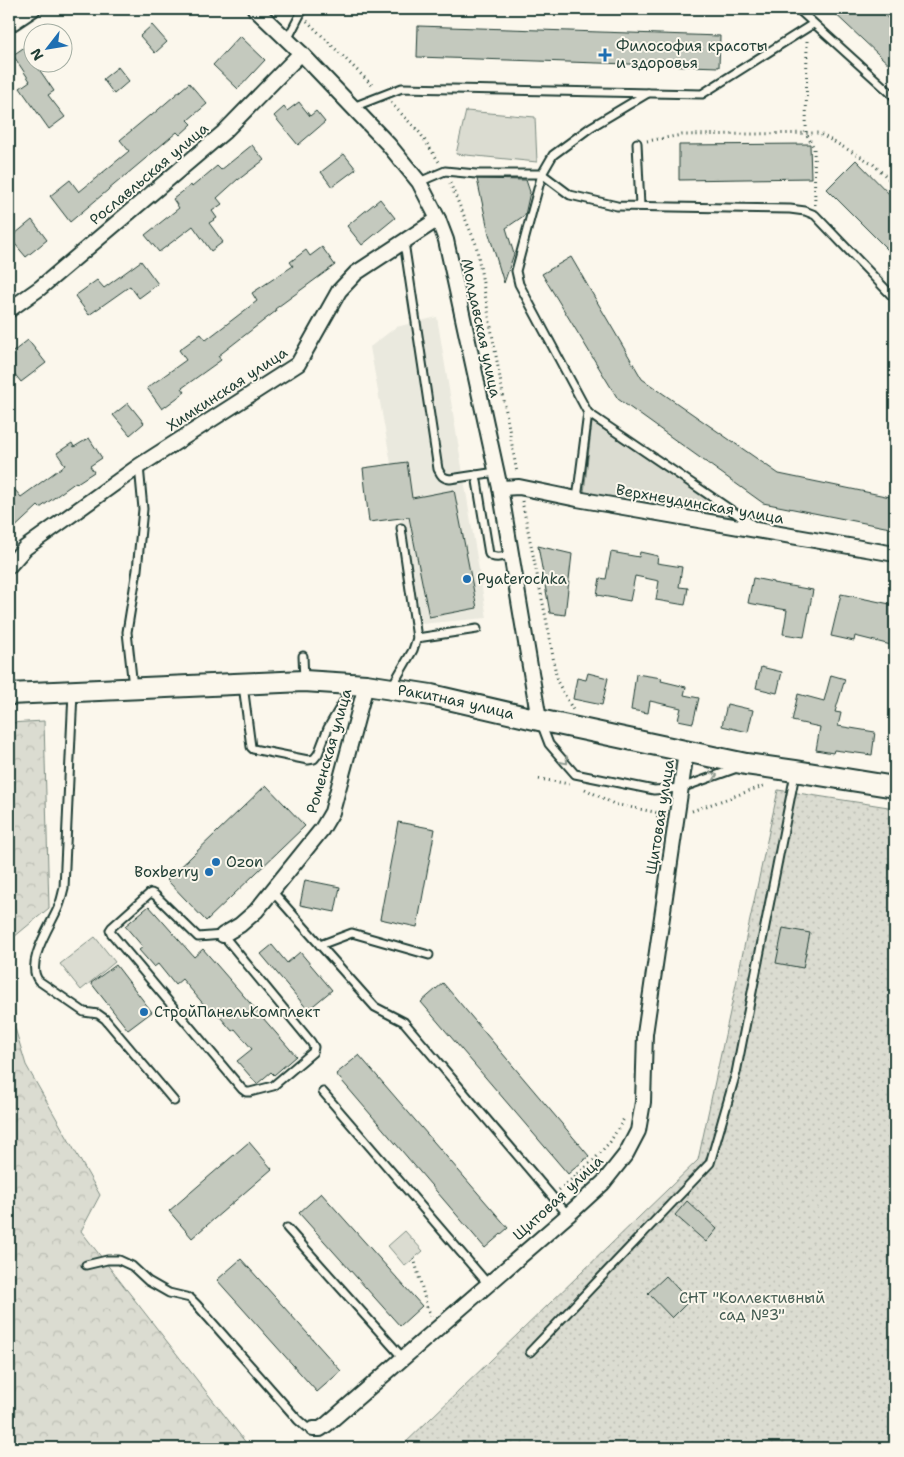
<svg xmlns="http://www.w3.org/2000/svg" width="904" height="1457" font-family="'Shantell Sans',sans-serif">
	<defs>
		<pattern id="forest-crowns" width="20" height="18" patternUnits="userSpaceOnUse" patternTransform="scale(1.25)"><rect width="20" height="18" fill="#dbdcd1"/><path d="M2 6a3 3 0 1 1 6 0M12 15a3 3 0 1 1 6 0" fill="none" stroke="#bcbeb4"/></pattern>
		<pattern id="garden-dots" width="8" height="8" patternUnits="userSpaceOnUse" patternTransform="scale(1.25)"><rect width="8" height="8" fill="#dbdcd1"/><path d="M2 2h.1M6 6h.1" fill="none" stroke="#bcbeb4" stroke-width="1.8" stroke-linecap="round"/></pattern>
	</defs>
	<rect width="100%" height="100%" fill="#fbf7ec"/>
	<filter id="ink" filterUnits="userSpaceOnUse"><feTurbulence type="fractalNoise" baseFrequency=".02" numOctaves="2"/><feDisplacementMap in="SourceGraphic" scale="10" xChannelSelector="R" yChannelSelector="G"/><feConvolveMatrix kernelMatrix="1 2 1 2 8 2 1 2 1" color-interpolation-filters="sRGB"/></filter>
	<g filter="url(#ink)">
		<polygon fill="#eae9de" points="437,317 487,618 420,624 370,347 396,327"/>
		<g fill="url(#forest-crowns)" stroke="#7d8c82">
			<polygon points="44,721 49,908 14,937 9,960 9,723"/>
			<polygon points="9,1008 26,1065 100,1195 81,1231 250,1448 9,1448"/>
		</g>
		<g fill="#dbdcd1" stroke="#7d8c82">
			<polygon points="466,111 535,117 537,162 456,154"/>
			<polygon points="592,422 740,520 584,493"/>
			<polygon points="95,937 115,962 81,990 60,964"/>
			<polygon points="405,1231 423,1251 405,1266 388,1246"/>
		</g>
		<polygon fill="url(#garden-dots)" stroke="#7d8c82" points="778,790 895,808 895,1448 400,1448 698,1160"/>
		<g fill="#c4c9be" stroke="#1f3d34">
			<polygon points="830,9 878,9 895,25 895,70"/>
			<polygon points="152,25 167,42 155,53 140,36"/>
			<polygon points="418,26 720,36 719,67 417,57"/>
			<polygon points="240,36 265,60 238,89 213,65"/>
			<polygon points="32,42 32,62 34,62 54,91 48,95 65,117 49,129 20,88 30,81 13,55"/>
			<polygon points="118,67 129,81 114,94 103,79"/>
			<polygon points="189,83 207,104 188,120 192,124 180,135 177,132 70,222 50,196 70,180 79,192 129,151 120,140 150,115 151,116"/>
			<polygon points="299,102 310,116 316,111 325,122 298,145 274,116 284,107 287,111"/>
			<polygon points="810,144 811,178 679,180 679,145"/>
			<polygon points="252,145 264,160 238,180 238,179 217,198 222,204 212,211 217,218 209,223 223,242 211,251 193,226 159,252 145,235 179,208 173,199 191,185 192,187 217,166 221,170"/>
			<polygon points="344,154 356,169 332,187 321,172"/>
			<polygon points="856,160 895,200 895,257 827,189"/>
			<polygon points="477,179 526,180 530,192 525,215 506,228 514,254 504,283 489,234"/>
			<polygon points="380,199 395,218 362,245 347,226"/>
			<polygon points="32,220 47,240 26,257 10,238"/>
			<polygon points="322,247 335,265 275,309 276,311 218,356 221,360 182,388 185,392 162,409 147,388 186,360 179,350 201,334 206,340 257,301 252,293 293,266 290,262 306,250 310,256"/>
			<polygon points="571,257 642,379 779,474 895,498 895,529 763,503 618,399 542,274"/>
			<polygon points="141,261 158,284 139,298 130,286 89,315 75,296 97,280 104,288"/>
			<polygon points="28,340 46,363 21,382 9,367 9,355"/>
			<polygon points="128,403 144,423 130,435 113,415"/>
			<polygon points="89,438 102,458 90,466 94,472 77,483 76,482 40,508 38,506 9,533 9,483 21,497 65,465 57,453 72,443 74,447"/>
			<polygon points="407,462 412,498 454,490 477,608 429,617 409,517 369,522 363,468"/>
			<polygon points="538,546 572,554 565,615 550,613"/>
			<polygon points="611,552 639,557 640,552 658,556 657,563 682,567 679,587 688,588 685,605 656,600 659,581 635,576 630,601 597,595 600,578 606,579"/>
			<polygon points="753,578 773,582 773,583 813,590 804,637 783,634 787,610 748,603"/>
			<polygon points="841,594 895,605 895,646 855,636 854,641 831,636"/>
			<polygon points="761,667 782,672 777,693 756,688"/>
			<polygon points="588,673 608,678 602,705 573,699 577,678 586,680"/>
			<polygon points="636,674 662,678 661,681 686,687 684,695 699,698 693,723 678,720 681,708 650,701 648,713 631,710"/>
			<polygon points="831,675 845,679 835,712 841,713 838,726 875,732 872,755 834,750 833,753 816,750 820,727 792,721 798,694 824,701"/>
			<polygon points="727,704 753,710 748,732 722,726"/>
			<polygon points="266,785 305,826 206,921 167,880"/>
			<polygon points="398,822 435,829 417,927 380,919"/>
			<polygon points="305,880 340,887 335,912 300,905"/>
			<polygon points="149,906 194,957 203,949 296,1056 274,1075 271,1072 257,1084 237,1061 252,1049 235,1029 232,1031 215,1011 212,1014 182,979 175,985 158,964 154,967 139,950 143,947 125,926"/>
			<polygon points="783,928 810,933 803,968 776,963"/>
			<polygon points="272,945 287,963 300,952 332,990 308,1010 261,954"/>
			<polygon points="116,965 152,1012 128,1030 91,983"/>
			<polygon points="443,983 589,1156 568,1174 421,1002"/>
			<polygon points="359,1055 508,1228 485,1248 336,1074"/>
			<polygon points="249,1142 272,1169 192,1238 169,1211"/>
			<polygon points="321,1193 422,1306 400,1326 299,1213"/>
			<polygon points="687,1201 717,1229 706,1242 675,1215"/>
			<polygon points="241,1259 341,1371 317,1392 217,1280"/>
			<polygon points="666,1276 689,1301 672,1318 648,1293"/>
		</g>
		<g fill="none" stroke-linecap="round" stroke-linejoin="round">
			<g stroke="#1f3d34" stroke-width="11">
				<g id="lane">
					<polyline points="798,9 895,97"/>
					<polyline points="287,40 303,9"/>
					<polyline points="648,93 591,127 553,155 542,174 516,271 519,284 588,413 756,527"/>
					<polyline points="353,107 402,88 702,94 813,24"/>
					<polyline points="637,143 640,206"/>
					<polyline points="419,182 445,171 476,174 542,174 570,195 617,206 790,209 805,211 815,215 895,299"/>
					<path d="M 404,242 L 438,469 C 441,475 442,478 450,479 L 496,472"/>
					<path d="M 476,475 L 489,554 C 495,560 504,556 511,555"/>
					<polyline points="577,499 588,413"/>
					<polyline points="417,638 477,629"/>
					<polyline points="303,656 304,680"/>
					<polyline points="243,685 251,747 253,749 308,760 314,759 318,754 328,728 352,687"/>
					<polyline points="392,686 413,650 417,638 401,528"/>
					<polyline points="133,687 127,632 137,570 143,509 139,466"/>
					<path d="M 73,692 L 64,888 C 62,895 61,902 58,908 C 51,925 24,964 39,981 L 84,1012 L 98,1014 L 105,1019 L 174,1101"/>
					<polyline points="541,723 549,744 575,774 654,790 681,788 737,768"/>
					<polyline points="272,891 375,1007 404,1022 568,1215"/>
					<polygon points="151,893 155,895 198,937 223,935 311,1042 314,1047 313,1052 273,1086 250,1092 246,1092 242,1089 111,933 110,930 112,927 149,894"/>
					<polyline points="320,945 352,933 429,955"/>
					<polyline points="323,1092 488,1284"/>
					<polyline points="287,1228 403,1358"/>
					<polyline points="86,1265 107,1260 119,1260 132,1266 148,1281 169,1293 190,1298 197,1305 298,1420 306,1427 313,1429"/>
					<polyline points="530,1352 710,1163 736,1073 795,774"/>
				</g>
			</g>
			<g stroke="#1f3d34" stroke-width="18">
				<g id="street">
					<polyline points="255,9 301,53 388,144 419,182 438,219 446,240 500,488 539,720"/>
					<polyline points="9,25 33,9"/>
					<polyline points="9,310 40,288 224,132 301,53"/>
					<polyline points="500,488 519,487 577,499 895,554"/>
					<polyline points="9,566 25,548 139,466 298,364 339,291 356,273 438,219"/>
					<polyline points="223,935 240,925 256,911 322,829 332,812 366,685"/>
					<polyline points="313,1429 320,1429 326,1425 568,1215 603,1183 626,1154 638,1131 643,1102 645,1034 686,752"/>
				</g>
			</g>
			<g stroke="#1f3d34" stroke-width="24">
				<g id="secondary">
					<path id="s1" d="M 9,694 L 304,681 L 366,685 L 431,695 L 539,720 L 746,764 L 795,771 L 895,787"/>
				</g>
			</g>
			<g stroke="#1f3d34" stroke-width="3" stroke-dasharray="1 4" stroke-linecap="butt">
				<polyline points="307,21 374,87"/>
				<polyline points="807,41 806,133 814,148 815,205"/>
				<polyline points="391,103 420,133 439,162"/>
				<polyline points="647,141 682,135 818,133 872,163 895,185"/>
				<polyline points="450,183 476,244 517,473"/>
				<polyline points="522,501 549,633 557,681 573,710"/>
				<polyline points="539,779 570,784"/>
				<polyline points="585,789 614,804 664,814"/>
				<polyline points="692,811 766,785"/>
				<polyline points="657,812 658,832"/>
				<polyline points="559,1190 593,1161 610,1142 625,1117"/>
				<polyline points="414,1258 427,1307 431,1316"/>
			</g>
			<use href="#lane" stroke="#fbf7ec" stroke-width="7"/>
			<use href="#street" stroke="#fbf7ec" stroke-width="14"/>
			<use href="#secondary" stroke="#fbf7ec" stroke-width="20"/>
		</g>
		<defs><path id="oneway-chevron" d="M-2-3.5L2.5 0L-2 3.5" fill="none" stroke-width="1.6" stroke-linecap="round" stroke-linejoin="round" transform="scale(1.25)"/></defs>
		<g stroke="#8d9a90">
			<use href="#oneway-chevron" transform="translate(565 761) rotate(49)"/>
			<use href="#oneway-chevron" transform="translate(714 776) rotate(-20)"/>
		</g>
	</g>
	<g fill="#1f6fb2" stroke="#fbf7ec" stroke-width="2">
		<path d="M602.5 47.5h5v5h5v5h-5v5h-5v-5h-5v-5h5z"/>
		<circle cx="467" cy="579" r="5"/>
		<circle cx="216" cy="862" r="5"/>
		<circle cx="209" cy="872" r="5"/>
		<circle cx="144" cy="1012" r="5"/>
	</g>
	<g text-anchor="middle" stroke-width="4" stroke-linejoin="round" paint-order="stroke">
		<g font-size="15" fill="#1f3d34" stroke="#fbf7ec" text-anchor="start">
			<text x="616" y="51">Философия красоты<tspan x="616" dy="17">и здоровья</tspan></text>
			<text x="477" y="584">Pyaterochka</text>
			<text x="226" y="867">Ozon</text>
			<text x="199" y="877" text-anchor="end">Boxberry</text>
			<text x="154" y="1017">СтройПанельКомплект</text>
		</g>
		<g font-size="15" fill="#1f3d34" stroke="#fbf7ec">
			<text transform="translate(149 174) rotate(-40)" y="5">Рославльская улица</text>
			<text transform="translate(481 328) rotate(78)" y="5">Молдавская улица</text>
			<text transform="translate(227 389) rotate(-33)" y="5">Химкинская улица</text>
			<text transform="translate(700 504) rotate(10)" y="5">Верхнеудинская улица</text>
			<text dy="5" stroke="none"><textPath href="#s1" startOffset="449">Ракитная улица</textPath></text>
			<text transform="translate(329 751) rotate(-74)" y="5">Роменская улица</text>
			<text transform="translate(660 817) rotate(-81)" y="5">Щитовая улица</text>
			<text transform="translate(558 1198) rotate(-43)" y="5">Щитовая улица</text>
		</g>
		<g font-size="15" fill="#455d53" stroke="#fbf7ec">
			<text x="752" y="1303">СНТ "Коллективный<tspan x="752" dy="17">сад №3"</tspan></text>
		</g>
	</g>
	<rect width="904" height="1457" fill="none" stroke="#fbf7ec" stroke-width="30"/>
	<rect x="15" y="15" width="874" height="1427" fill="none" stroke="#1f3d34" stroke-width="2" filter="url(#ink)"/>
	<g transform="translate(48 48) rotate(239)"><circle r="24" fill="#fbf7ec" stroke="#a3ada2"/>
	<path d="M0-4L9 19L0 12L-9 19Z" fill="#1f6fb2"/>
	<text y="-8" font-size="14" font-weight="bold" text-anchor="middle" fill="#1f3d34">N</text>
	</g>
</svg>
